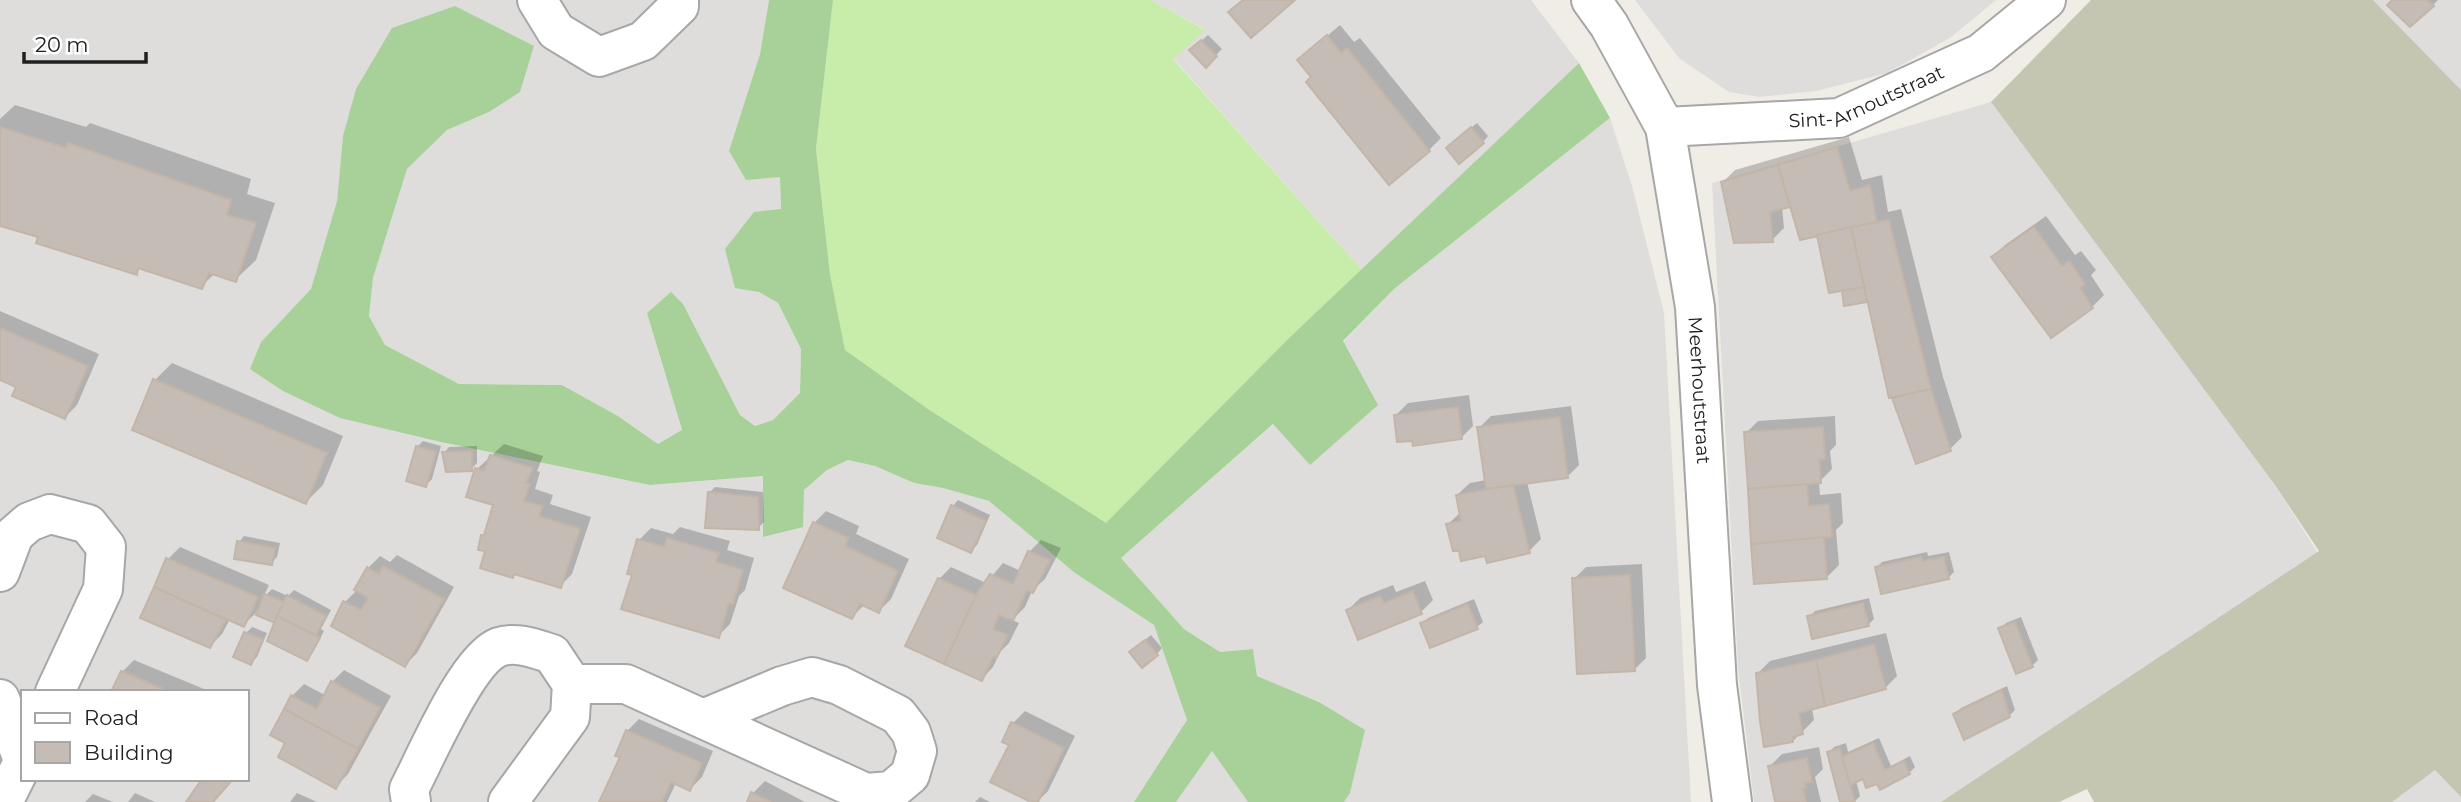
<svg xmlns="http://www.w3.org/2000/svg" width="2461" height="802" font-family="Montserrat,sans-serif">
	<rect width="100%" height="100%" fill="#f0ede6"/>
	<g fill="#dedddc" fill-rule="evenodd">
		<path d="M 0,0 L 769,0 L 760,54 L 729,151 L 780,177 L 781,210 L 759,292 L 778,303 L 801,349 L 800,393 L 773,420 L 755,426 L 740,415 L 733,400 L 647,313 L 682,431 L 658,444 L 618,416 L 562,385 L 459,384 L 385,345 L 369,316 L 373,278 L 407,169 L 447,130 L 489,112 L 533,46 L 455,7 L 343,136 L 337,201 L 311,289 L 261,342 L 441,442 L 650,485 L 763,476 L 764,536 L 804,490 L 827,470 L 848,460 L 875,466 L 914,483 L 943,488 L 989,501 L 1075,573 L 1154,625 L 1187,720 L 1134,802 L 0,802 ZM 23,692 L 247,692 L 247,779 L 23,779 Z"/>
		<polygon points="1151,0 1531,0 1579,63 1362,270 1173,58 1204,29"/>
		<polygon points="1635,0 1996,0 1950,38 1887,73 1816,91 1759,97 1729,92 1679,58"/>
		<polygon points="2373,0 2461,0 2461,90"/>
		<polygon points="1991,102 2275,485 2318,553 1941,802 1754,802 1738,668 1712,183"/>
		<polygon points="1610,118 1632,186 1664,313 1691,802 1344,802 1350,793 1319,702 1257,676 1253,649 1220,652 1184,629 1121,558 1274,424 1377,405 1343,342 1394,289"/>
		<polygon points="1212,751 1248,802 1176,802"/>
		<polygon points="2435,769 2461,797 2461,802 2392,802"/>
	</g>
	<polygon fill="#c5c6b1" points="2091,0 2373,0 2461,90 2461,797 2435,770 2392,802 2094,802 2087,789 2059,802 1941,802 2319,551 2275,485 1991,102"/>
	<polygon fill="#c8ecaa" points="833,0 1151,0 1205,30 1173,59 1362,270 1287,340 1107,524 928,409 845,350 830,274 816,149"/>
	<polygon fill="#a7d199" points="769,0 833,0 816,149 830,274 845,350 928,409 1106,523 1287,340 1579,63 1610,118 1394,289 1343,341 1378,405 1310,465 1273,424 1121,558 1184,629 1220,652 1253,649 1257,676 1319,702 1365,730 1350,793 1344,802 1248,802 1212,751 1176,802 1134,802 1187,720 1154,625 1075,573 989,501 943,488 914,483 875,466 848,460 827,470 804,490 803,527 763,537 763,476 650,485 441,442 340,418 283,391 250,369 261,342 311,289 337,201 343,136 356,89 392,28 455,6 534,46 520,92 489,112 447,130 407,169 373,278 369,316 385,345 459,384 562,385 618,416 658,444 682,430 647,313 671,292 683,304 740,415 755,426 773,420 800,393 801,349 778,303 759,292 735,288 725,249 754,212 781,209 780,177 746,180 729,151 760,54"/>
	<g fill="#0003">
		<polygon points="2394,0 2438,0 2433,5"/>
		<polygon points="1340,25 1354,42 1360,38 1441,138 1429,150 1313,77 1299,60"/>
		<polygon points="1208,35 1222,49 1206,65 1191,50"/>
		<polygon points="15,105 86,127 90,123 251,179 247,194 275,203 256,260 235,280 215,273 201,287 141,267 136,273 0,224 0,119"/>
		<polygon points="1477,123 1488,136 1483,142 1454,142"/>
		<polygon points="1849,137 1862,180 1882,175 1888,212 1901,209 1943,377 1962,437 1950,449 1917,461 1893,396 1869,298 1846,304 1843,289 1819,232 1791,205 1782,207 1784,228 1772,240 1723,182 1735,170"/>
		<polygon points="2046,216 2075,255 2081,251 2096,270 2091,275 2104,295 2092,307 1993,257 2005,245"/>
		<polygon points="0,311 99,354 77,405 65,417 18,386 0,378"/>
		<polygon points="172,363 343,436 323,485 306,502 155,380"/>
		<polygon points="1469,395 1473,426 1461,438 1396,415 1408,403"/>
		<polygon points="1571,406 1579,465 1567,477 1527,482 1541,539 1529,551 1486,554 1448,524 1461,512 1457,495 1470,483 1486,480 1479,428 1491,416"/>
		<polygon points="1835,416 1836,445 1830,451 1832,469 1819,482 1820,495 1841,493 1843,523 1836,530 1839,565 1827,577 1746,433 1758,421"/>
		<polygon points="423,441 441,446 432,479 426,485 417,447"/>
		<polygon points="504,444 543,456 537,471 540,472 535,489 553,495 550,504 591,517 572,574 560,586 516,572 512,576 487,550 483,536 487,531 495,503 477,469"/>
		<polygon points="477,446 477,463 471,469 444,453 449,447"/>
		<polygon points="715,487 763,492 764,522 758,528 709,493"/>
		<polygon points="958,500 990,515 977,545 971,551 953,506"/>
		<polygon points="826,511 859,526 856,534 909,559 891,599 879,611 865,604 852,617 785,587 814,523"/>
		<polygon points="680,527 730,541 727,550 754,558 745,590 739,596 730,624 718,636 634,574 629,573 639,540 651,528 673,534"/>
		<polygon points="244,536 280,543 277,557 271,563 239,542"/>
		<polygon points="1041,540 1061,548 1045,579 1032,591 1025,607 1012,620 1019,623 1009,643 1000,652 993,667 982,679 939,579 951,567 986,583 1003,563 1021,571 1029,552"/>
		<polygon points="180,547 269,585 263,598 272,589 288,596 294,590 331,610 321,629 324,631 312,654 306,659 277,622 256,613 243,625 230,619 222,634 210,646 143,617 168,559"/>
		<polygon points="1927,552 1928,556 1949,552 1954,572 1948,578 1876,568 1882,562"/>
		<polygon points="397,555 454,587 417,653 405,665 345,602 357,590 368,568 380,556 390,562"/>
		<polygon points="1642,564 1646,658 1634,670 1574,579 1586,567"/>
		<polygon points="1425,581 1433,600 1421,612 1348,610 1360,598 1393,585 1396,592"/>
		<polygon points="1869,598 1874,619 1868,625 1809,617 1815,611"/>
		<polygon points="1474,599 1483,622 1477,627 1422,624 1428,618"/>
		<polygon points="2021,617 2038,660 2032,666 2000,629 2006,623"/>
		<polygon points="252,627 267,633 257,657 251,663 235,656 246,633"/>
		<polygon points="1886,633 1897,676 1885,688 1812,708 1814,720 1793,741 1758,673 1770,661"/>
		<polygon points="1151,635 1162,648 1157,654 1137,647"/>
		<polygon points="134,660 204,689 203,692 111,692 122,672"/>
		<polygon points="344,670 391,696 348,774 336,786 288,742 273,735 292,696 304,684 325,695 332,682"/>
		<polygon points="2007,686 2015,710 2009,716 1955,714 1961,708"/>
		<polygon points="1025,711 1075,736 1048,791 1037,802 1011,744 1013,723"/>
		<polygon points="639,719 713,751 702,777 690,789 676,783 667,802 600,802 622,757 627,731"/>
		<polygon points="1879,738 1891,766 1910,756 1915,767 1909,773 1878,781 1864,777 1856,780 1860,796 1854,802 1842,802 1829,753 1834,747 1846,743 1848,752"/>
		<polygon points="1819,747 1823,769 1815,777 1821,802 1777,802 1770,766 1782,754"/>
		<polygon points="765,781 805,802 748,802 753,793"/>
		<polygon points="135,793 155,802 128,802"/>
		<polygon points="297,793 317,802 290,802"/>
		<polygon points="93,794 113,802 85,802"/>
		<polygon points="980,797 990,802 975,802"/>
	</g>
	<g fill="#c5bdb5" stroke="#c3b5a7" stroke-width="2">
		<polygon points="1243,0 1295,0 1251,38 1228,12"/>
		<polygon points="2392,0 2427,0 2434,6 2410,27 2387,5"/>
		<polygon points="1327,35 1341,53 1347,48 1430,151 1389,185 1306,82 1311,77 1297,60"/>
		<polygon points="1201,40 1217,56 1206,68 1189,50"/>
		<polygon points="0,127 66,148 68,143 231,200 227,215 256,223 236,282 209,273 202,289 138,268 137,275 36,243 38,237 0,226"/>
		<polygon points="1471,127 1484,143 1459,164 1446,148"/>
		<polygon points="1837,147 1850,191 1870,185 1877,223 1800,240 1778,165"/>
		<polygon points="1778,165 1790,207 1770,212 1773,242 1734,243 1721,182"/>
		<polygon points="1889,220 1931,389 1889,398 1851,227"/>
		<polygon points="1851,227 1864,287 1829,293 1817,235"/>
		<polygon points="2034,227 2062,266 2069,261 2085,284 2080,288 2093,308 2051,338 1991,257"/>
		<polygon points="1864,287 1867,302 1844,306 1842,291"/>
		<polygon points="0,328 88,366 65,419 12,396 16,387 0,380"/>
		<polygon points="153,379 327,453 306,504 132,430"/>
		<polygon points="1931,389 1951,451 1916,464 1892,398"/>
		<polygon points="1458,407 1462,439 1413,446 1412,441 1397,442 1394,415"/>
		<polygon points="1560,417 1568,478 1486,489 1477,427"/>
		<polygon points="1823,427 1825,459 1819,459 1821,483 1748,489 1744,432"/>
		<polygon points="416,446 436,452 426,487 406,481"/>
		<polygon points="472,451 472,471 446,472 442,452"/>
		<polygon points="490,455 533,468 526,483 530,484 524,501 543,506 539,516 580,529 561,588 514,574 513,578 480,568 485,551 478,550 481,535 484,535 493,505 466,497 475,468 484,471"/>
		<polygon points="1807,484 1809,506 1829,504 1832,537 1751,544 1748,489"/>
		<polygon points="1513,485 1530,553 1487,563 1485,556 1461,561 1459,551 1453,551 1446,524 1461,521 1456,495"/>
		<polygon points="708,492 758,497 759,530 705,528"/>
		<polygon points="951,505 986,521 971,553 937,538"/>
		<polygon points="813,522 849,538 845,546 898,571 879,613 860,604 852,619 783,588"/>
		<polygon points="1824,537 1827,579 1754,584 1751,544"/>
		<polygon points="667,538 719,553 716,562 743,570 733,604 729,603 719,638 621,609 632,575 627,574 637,539 664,547"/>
		<polygon points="237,541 275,548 272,565 234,559"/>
		<polygon points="1028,551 1050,560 1033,593 1027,590 1013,621 999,615 993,629 1008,635 997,657 993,657 982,681 944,664 976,595 990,574 1013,584"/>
		<polygon points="1921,557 1923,561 1944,557 1949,579 1881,594 1875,567"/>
		<polygon points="166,558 258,597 244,627 154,587"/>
		<polygon points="383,566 444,599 405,667 331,626 343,601 361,610 368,598 354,590 367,567 379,574"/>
		<polygon points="1630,575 1635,671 1577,674 1572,578"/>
		<polygon points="938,578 976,595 944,664 905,646"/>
		<polygon points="154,587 226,620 210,648 140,618"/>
		<polygon points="1413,591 1422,614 1358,640 1346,610 1380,596 1384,603"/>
		<polygon points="264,594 284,602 275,623 256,615"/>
		<polygon points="287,595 326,616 316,635 277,616"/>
		<polygon points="1863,603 1869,626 1812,639 1807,616"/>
		<polygon points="1468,604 1478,629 1430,648 1420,623"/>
		<polygon points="277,616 320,638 307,661 267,641"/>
		<polygon points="2015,622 2033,667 2016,674 1998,628"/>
		<polygon points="244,632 263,639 251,665 233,657"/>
		<polygon points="1145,640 1158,655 1142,668 1129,652"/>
		<polygon points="1874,644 1886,689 1825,706 1816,660"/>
		<polygon points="1816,660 1825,706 1799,713 1803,734 1793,737 1793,742 1764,747 1760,721 1756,673"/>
		<polygon points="121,671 170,692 111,692"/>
		<polygon points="331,681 380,708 358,749 284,709 291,695 317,709"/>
		<polygon points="2002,690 2010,717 1964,740 1953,714"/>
		<polygon points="284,709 358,749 336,789 278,757 285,743 270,735"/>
		<polygon points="1011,722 1064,748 1038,802 1031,802 990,782 1009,745 1002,742"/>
		<polygon points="626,730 702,763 690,791 671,782 662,802 599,802 620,757 615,756"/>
		<polygon points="1873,743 1885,770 1904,761 1910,774 1880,790 1877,784 1866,788 1863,779 1850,785 1842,757"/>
		<polygon points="1840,748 1842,757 1855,802 1840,802 1827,752"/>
		<polygon points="1807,758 1812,782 1805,783 1806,788 1803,789 1806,802 1775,802 1768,766"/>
		<polygon points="202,779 233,779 213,802 186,802"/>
		<polygon points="751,792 771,802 747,802"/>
	</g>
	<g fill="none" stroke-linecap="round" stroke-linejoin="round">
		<g stroke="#a7a7a7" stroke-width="42">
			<g id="minor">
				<polyline points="537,0 556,31 599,57 643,41 679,6 679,0"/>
				<path id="s1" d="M 1591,0 L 1609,25 L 1665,127 L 1695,307 L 1717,685 L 1732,802"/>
				<path id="s2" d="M 1665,127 L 1839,118 L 1981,53 L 2046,0"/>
				<polyline points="0,572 14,535 29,522 50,514 88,524 106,547 103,589 55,692"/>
				<polyline points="572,684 626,684 866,793 891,791 910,775 917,751 911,732 898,715 839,685 812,677 782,686 703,719"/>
				<polyline points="0,699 23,760"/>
				<polyline points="3,802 23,762"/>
				<path d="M 411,802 L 409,789 C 426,757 467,659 499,647 C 516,641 536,649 552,654 L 572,684 L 570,717 L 508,802"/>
			</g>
		</g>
		<use href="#minor" stroke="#fff" stroke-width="38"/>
	</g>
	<g text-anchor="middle" stroke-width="5" stroke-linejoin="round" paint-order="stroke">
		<g font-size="19" fill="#202020" stroke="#fff">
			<text dy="7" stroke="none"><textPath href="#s2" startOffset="206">Sint-Arnoutstraat</textPath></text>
			<text dy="7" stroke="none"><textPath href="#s1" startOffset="413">Meerhoutstraat</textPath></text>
		</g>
	</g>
	<rect x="21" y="690" width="228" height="91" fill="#ffffff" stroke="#a6a6a6" stroke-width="2"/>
	<rect x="35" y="713" width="35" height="10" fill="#ffffff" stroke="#a6a6a6" stroke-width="2"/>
	<text x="84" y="725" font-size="21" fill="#202020">Road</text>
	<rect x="35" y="742" width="35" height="21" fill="#c5bdb5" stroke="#a6a6a6" stroke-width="2"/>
	<text x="84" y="760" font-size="21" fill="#202020">Building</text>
	<path d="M24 52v10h122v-10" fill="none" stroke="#202020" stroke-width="3.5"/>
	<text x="35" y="52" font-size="21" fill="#202020" stroke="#ffffff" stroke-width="5" paint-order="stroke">20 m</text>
</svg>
